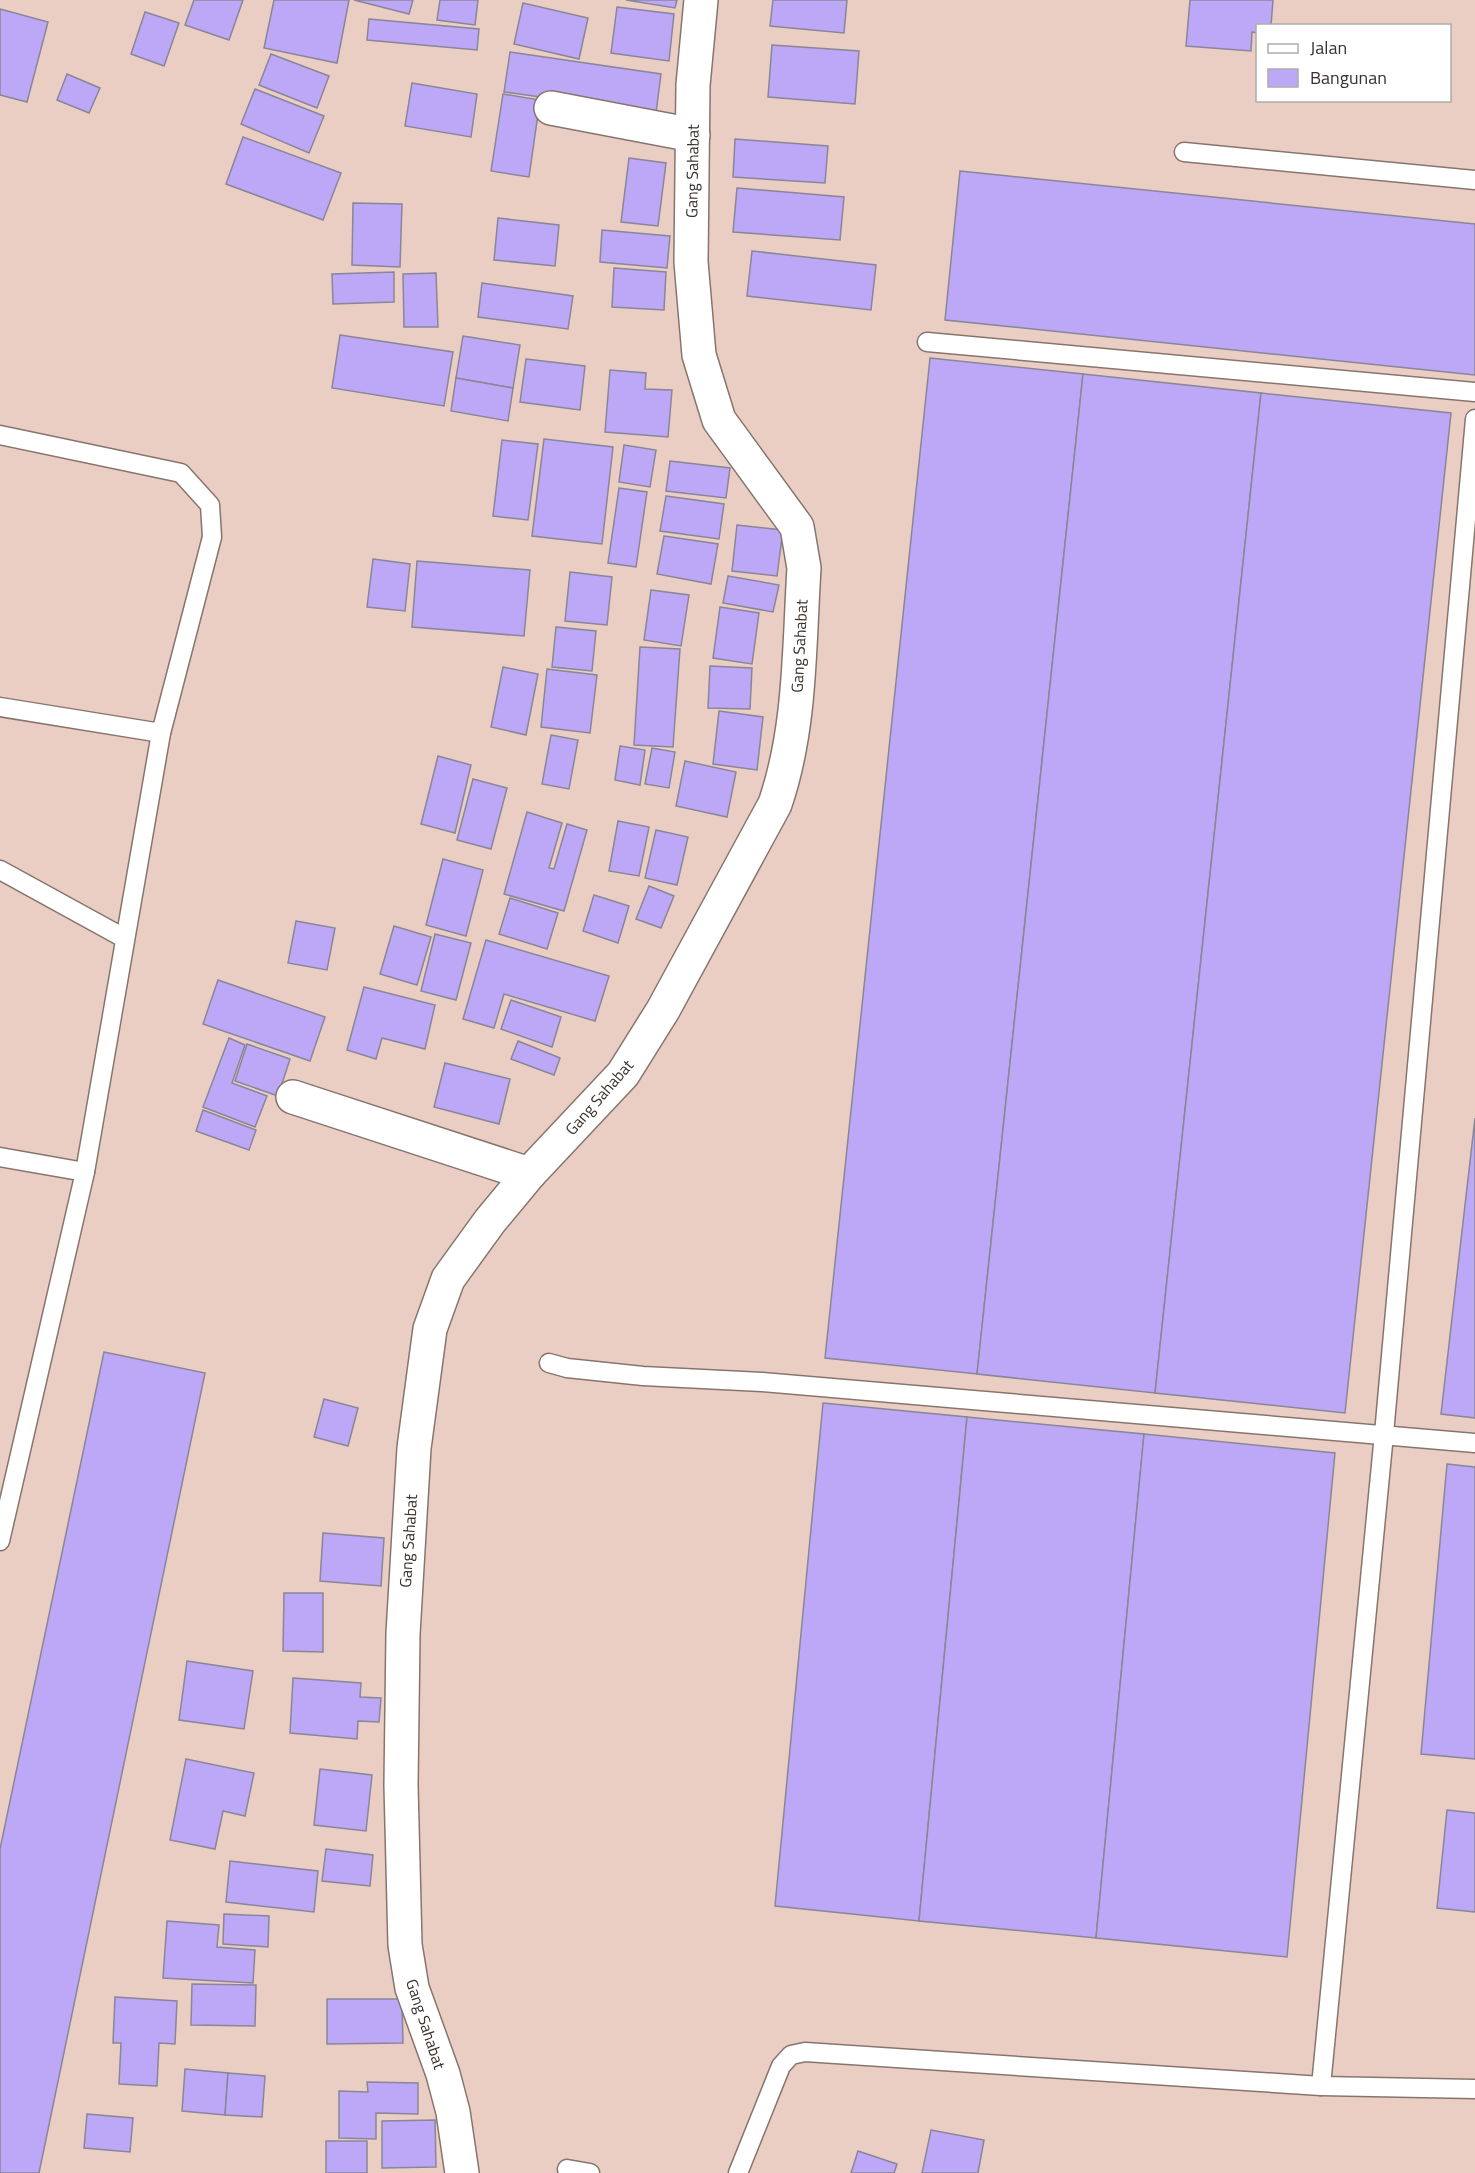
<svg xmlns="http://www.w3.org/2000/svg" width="1475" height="2173" font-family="'Titillium Web',sans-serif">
	<rect width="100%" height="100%" fill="#f0dbd3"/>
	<path fill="#ebcec3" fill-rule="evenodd" d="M 0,0 L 1475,0 L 1475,2173 L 0,2173 ZM 1258,26 L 1450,26 L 1450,100 L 1258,100 Z"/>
	<g fill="#bca8f7" stroke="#898697" stroke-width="1.5">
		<polygon points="194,0 243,0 229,40 185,25"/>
		<polygon points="274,0 349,0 337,63 264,48"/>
		<polygon points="354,0 413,0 409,14"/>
		<polygon points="440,0 478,0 475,25 437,20"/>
		<polygon points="626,0 677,0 675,8"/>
		<polygon points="773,0 847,0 844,33 770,26"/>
		<polygon points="1190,0 1273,0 1271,26 1258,26 1258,33 1252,32 1251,51 1186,46"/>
		<polygon points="523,3 588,18 579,59 514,44"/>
		<polygon points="617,7 674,14 669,61 611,53"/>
		<polygon points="0,9 48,22 27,102 0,95"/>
		<polygon points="145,12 179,23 164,66 131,54"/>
		<polygon points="369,19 479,29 477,50 367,40"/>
		<polygon points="772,45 859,51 855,104 768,97"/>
		<polygon points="510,52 661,74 656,113 504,92"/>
		<polygon points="271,54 329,76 317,108 259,85"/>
		<polygon points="67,74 100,88 89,113 57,100"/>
		<polygon points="412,83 477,94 471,137 405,126"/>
		<polygon points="255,89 324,116 309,153 241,124"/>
		<polygon points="503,94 540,100 529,177 491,171"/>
		<polygon points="243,137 341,173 323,220 226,184"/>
		<polygon points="735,139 828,146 825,183 733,177"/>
		<polygon points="629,158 666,163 658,226 621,222"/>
		<polygon points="960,171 1475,224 1475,375 945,320"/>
		<polygon points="737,188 844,197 840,240 733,232"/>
		<polygon points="353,203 402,204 400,267 352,265"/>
		<polygon points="498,218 559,225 555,266 494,260"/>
		<polygon points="602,230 670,236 667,268 600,262"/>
		<polygon points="752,251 876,265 871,310 747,296"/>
		<polygon points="614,268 666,272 664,310 612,307"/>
		<polygon points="394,272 394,302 333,304 332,274"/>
		<polygon points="436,273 438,327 404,327 403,274"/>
		<polygon points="482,283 573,296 568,329 478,317"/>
		<polygon points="340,335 453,352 444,406 332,388"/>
		<polygon points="463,336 520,345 513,388 456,378"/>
		<polygon points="930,358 1083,374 977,1374 825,1358"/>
		<polygon points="526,359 585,366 580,410 520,402"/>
		<polygon points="610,370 646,373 645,389 672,390 668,437 605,432"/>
		<polygon points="1083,374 1261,393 1155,1393 977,1374"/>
		<polygon points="456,378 513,388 508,421 451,411"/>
		<polygon points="1261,393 1451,413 1345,1413 1155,1393"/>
		<polygon points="544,439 613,447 602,544 532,536"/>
		<polygon points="502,440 538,444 528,520 493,516"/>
		<polygon points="624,445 656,450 650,487 619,482"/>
		<polygon points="670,461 730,468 726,498 666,491"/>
		<polygon points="619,488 647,492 636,567 608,563"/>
		<polygon points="666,496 724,504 719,539 660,531"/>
		<polygon points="737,525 783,530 777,576 732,571"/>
		<polygon points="664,536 718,544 711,584 657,574"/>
		<polygon points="373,559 410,564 405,611 367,607"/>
		<polygon points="417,561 530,570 524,636 412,627"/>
		<polygon points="570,572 612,577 607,625 565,621"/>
		<polygon points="728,576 779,585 773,612 723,603"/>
		<polygon points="651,590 689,595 681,646 644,640"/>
		<polygon points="720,607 759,613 752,664 713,658"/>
		<polygon points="556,627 596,631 592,671 552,667"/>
		<polygon points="640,647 680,649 673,747 634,745"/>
		<polygon points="710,666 752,668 750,709 708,708"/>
		<polygon points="503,667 538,674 526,735 491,727"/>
		<polygon points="547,669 597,675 590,733 541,727"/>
		<polygon points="719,711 763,717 757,770 713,764"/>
		<polygon points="551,735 578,740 569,789 542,784"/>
		<polygon points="620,746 645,750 640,785 615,780"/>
		<polygon points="652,748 675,752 669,788 645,784"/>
		<polygon points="438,756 471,765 455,833 421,824"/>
		<polygon points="685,761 736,772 727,817 676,806"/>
		<polygon points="473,779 507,788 491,849 457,840"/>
		<polygon points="527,812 562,823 549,868 554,869 567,824 587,830 564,911 504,894"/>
		<polygon points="618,821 649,827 639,876 609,871"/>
		<polygon points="656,830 688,837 677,885 645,878"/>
		<polygon points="443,859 483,870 466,936 426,925"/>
		<polygon points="649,886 674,896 661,928 636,919"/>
		<polygon points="594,895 629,906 618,943 583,931"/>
		<polygon points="510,898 558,913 547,949 499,934"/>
		<polygon points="296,921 335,928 327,970 288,963"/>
		<polygon points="394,926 431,937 417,985 380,974"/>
		<polygon points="435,934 471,943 456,1000 421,991"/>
		<polygon points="486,940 609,976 595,1021 504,994 494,1028 463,1019"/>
		<polygon points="218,980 325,1017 310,1061 203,1024"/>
		<polygon points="364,987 435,1005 425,1049 382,1038 376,1059 347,1050"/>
		<polygon points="511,1000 561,1017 552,1047 501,1029"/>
		<polygon points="229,1038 245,1045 232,1083 267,1096 255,1127 203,1107"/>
		<polygon points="518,1041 560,1058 554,1075 511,1059"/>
		<polygon points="247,1044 290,1059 278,1096 235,1081"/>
		<polygon points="445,1063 510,1079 499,1124 434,1107"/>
		<polygon points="203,1110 256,1130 249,1150 196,1131"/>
		<polygon points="1475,1118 1475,1418 1441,1414"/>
		<polygon points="104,1352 205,1373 39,2173 0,2173 0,1849"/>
		<polygon points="324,1399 358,1408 348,1446 314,1437"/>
		<polygon points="823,1403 967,1417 919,1921 775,1906"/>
		<polygon points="967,1417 1144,1434 1096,1938 919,1921"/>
		<polygon points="1144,1434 1335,1453 1287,1957 1096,1938"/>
		<polygon points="1447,1464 1475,1467 1475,1759 1421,1754"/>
		<polygon points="323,1533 384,1538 381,1586 320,1581"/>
		<polygon points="284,1593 323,1593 323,1652 283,1651"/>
		<polygon points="187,1661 253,1671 244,1729 179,1720"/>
		<polygon points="293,1678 361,1683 360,1697 381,1698 379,1722 358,1721 357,1739 290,1733"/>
		<polygon points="186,1759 254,1773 245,1816 223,1811 215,1849 170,1840"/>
		<polygon points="320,1769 372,1775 366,1831 314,1825"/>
		<polygon points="1447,1810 1475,1813 1475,1912 1437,1908"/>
		<polygon points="326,1849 373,1855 370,1886 322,1881"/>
		<polygon points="230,1861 318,1871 314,1912 226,1902"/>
		<polygon points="224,1914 269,1916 268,1947 223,1944"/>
		<polygon points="167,1921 219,1925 217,1947 255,1950 253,1983 163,1978"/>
		<polygon points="192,1984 256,1985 255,2026 191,2025"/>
		<polygon points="115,1997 177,2001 175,2044 159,2043 157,2086 119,2084 121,2043 113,2043"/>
		<polygon points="327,1999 402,1999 403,2043 327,2044"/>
		<polygon points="185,2069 228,2073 225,2115 182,2111"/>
		<polygon points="228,2073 265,2076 262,2117 225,2115"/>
		<polygon points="367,2082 418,2083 418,2114 376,2113 376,2139 339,2138 339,2091 368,2092"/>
		<polygon points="87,2114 133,2118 130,2152 84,2148"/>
		<polygon points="435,2120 436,2167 382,2168 382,2121"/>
		<polygon points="931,2130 984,2140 978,2173 922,2173"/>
		<rect x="326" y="2141" width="41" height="32"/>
		<polygon points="858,2151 897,2164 894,2173 851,2173"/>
	</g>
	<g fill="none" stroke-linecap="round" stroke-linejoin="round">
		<g stroke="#87756d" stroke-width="21">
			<g id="service">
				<polyline points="1184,152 1475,180"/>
				<polyline points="927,342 1475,392"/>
				<polyline points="0,435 181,473 210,505 212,537 161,733 85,1172 0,1541"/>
				<polyline points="0,707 161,733"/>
				<polyline points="0,870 124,938"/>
				<polyline points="0,1157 85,1172"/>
				<polyline points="549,1363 567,1368 643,1376 762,1382 1475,1443"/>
				<polyline points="1321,2086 1384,1434 1475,419"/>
				<polyline points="567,2169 590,2173"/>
				<polyline points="738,2173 781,2066 791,2055 805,2052 1321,2086 1475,2089"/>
			</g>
		</g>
		<g stroke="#87756d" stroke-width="36">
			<g id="minor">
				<polyline points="551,108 693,135"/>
				<polyline points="293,1097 529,1174"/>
				<path d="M 462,2173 L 453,2112 L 443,2074 L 412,1988 L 405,1945 L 401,1785 L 403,1634 L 414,1448 L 430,1329 L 448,1279 L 490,1221 L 529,1174 L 623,1074 L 663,1010 L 775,804 C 801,728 799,647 804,568 L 797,527 L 719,420 L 699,355 L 691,262 L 693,85 L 701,0"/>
			</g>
		</g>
		<use href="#service" stroke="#fff" stroke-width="18"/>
		<use href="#minor" stroke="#fff" stroke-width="33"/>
	</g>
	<g text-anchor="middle" stroke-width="6" stroke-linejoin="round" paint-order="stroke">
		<g font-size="16" fill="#37302c" stroke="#fff">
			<text transform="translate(692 171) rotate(-89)" y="6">Gang Sahabat</text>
			<text transform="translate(799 646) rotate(-87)" y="6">Gang Sahabat</text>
			<text transform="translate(599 1097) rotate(-49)" y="6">Gang Sahabat</text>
			<text transform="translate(408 1541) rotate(-86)" y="6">Gang Sahabat</text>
			<text transform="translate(426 2024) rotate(72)" y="6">Gang Sahabat</text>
		</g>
	</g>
	<rect x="1256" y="24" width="195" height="78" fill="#ffffff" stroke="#afacab" stroke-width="1.5"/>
	<rect x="1268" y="44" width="30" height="9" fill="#ffffff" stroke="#afacab" stroke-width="1.5"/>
	<text x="1310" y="54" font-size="18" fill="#37302c">Jalan</text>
	<rect x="1268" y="69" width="30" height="18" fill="#bca8f7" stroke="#afacab" stroke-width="1.5"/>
	<text x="1310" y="84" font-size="18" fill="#37302c">Bangunan</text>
</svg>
